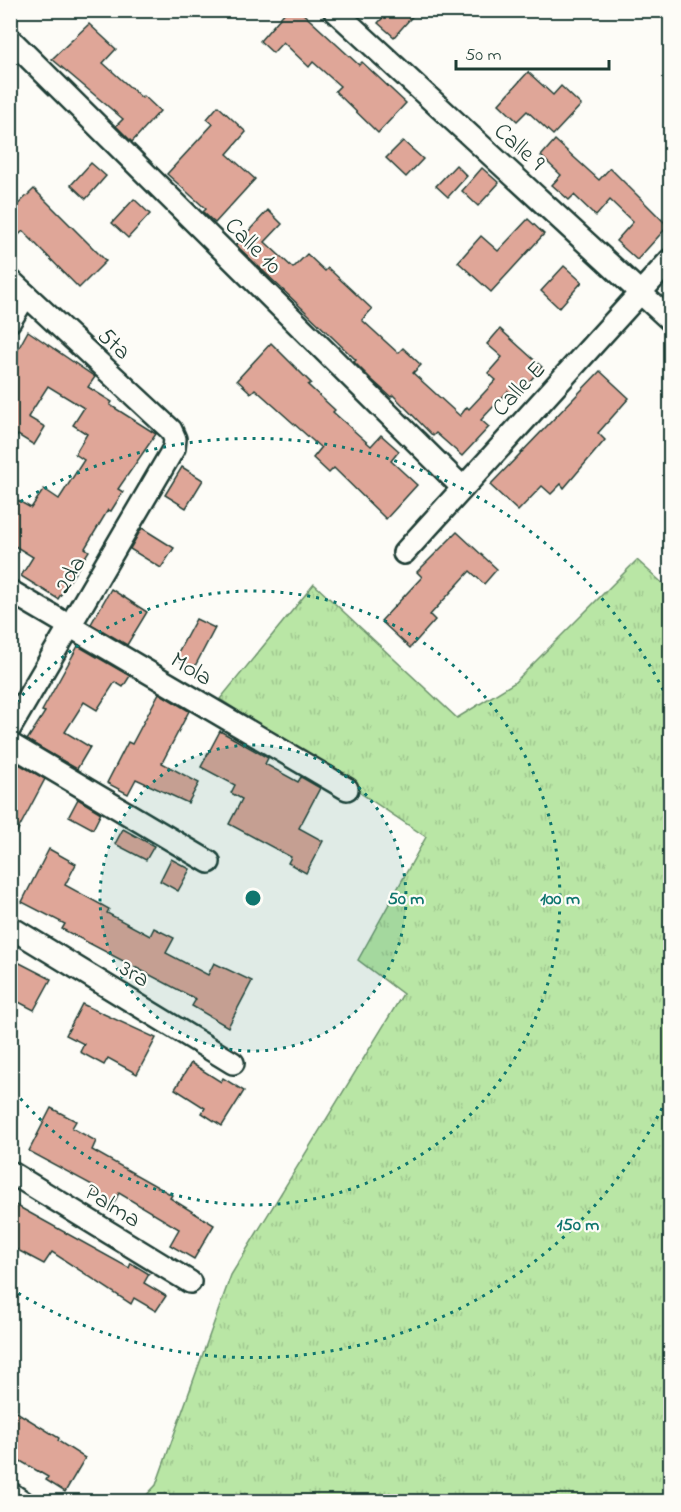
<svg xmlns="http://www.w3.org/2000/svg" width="681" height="1512" font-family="'Indie Flower',sans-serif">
	<defs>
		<pattern id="grass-tufts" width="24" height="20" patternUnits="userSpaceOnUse" patternTransform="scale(1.5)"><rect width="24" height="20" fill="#b9e6a5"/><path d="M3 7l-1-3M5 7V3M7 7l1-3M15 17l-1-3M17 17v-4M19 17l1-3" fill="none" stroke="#9fc68f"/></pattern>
	</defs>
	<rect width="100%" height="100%" fill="#fdfcf7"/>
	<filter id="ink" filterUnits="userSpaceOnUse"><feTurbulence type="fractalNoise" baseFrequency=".0167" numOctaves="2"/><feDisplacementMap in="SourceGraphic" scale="12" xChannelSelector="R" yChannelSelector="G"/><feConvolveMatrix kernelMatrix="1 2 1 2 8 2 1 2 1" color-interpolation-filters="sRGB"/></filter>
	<g filter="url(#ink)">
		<polygon fill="url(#grass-tufts)" stroke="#6c926c" stroke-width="1.5" points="637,560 670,590 670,1501 140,1502 156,1485 231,1275 403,994 358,960 426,837 220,699 314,584 457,718 514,683"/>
		<g fill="#dfa698" stroke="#1f3d34" stroke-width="1.5">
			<polygon points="287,10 299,10 359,65 362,62 406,103 378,133 335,91 340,86 313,62 309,67 283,42 273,53 260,41"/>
			<polygon points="390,10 418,10 394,37 378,23"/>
			<polygon points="89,24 116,49 103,63 142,98 144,96 160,111 132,142 116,126 123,119 52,59"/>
			<polygon points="528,72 553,95 561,86 581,105 553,135 527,111 517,121 499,104"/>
			<polygon points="218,106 246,132 227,154 255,179 215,223 203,212 206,209 167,174 213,124 207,119"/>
			<polygon points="555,140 599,180 610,168 668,226 637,260 616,241 633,222 610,200 596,216 574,195 569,200 552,185 561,175 541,156"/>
			<polygon points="403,141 423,159 406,177 386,158"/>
			<polygon points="91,163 106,176 86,199 71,185"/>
			<polygon points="456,165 467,176 448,197 436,186"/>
			<polygon points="482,168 499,183 478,206 462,191"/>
			<polygon points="34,189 106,261 79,288 23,231 10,243 10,212"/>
			<polygon points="134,199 150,214 128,238 112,223"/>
			<polygon points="268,210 282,224 265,242 293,268 307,254 325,271 328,268 372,309 362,320 398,353 403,348 421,365 413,373 460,416 467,407 469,409 496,380 488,373 502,357 487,344 500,329 542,367 529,382 525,379 511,394 508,391 481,420 489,427 462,456 436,433 433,436 393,395 391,397 371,379 354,362 356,360 236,245"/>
			<polygon points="528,219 544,234 491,292 458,262 481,236 498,251"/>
			<polygon points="564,266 582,282 559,308 541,291"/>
			<polygon points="28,331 95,377 88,387 112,402 110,405 156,434 118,489 123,492 111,511 108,510 85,548 89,551 58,599 21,576 33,557 10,543 10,496 31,508 44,489 59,499 84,460 75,454 87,434 73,425 84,408 48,386 28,417 45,427 34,445 18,435 10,446 10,364"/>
			<polygon points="271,343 311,383 308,385 335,410 333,412 371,446 381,435 399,451 391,461 417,485 386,519 334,468 329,473 313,458 321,448 255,389 251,393 237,380"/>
			<polygon points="600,371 629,398 598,433 605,440 564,488 561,484 551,494 542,486 518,511 490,485"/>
			<polygon points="182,467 203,480 186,508 165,495"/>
			<polygon points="142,528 174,548 161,568 130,549"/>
			<polygon points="457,532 497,569 484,584 470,571 430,615 435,620 410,648 381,621 422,577 417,572"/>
			<polygon points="111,589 147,612 127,645 91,624"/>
			<polygon points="196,619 215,628 194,668 175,658"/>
			<polygon points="78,646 130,676 123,687 115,682 97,710 84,702 65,732 90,747 77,769 27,740 45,712 42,711"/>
			<polygon points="159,693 189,711 162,763 199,783 188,803 136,779 128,794 107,783 128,742 132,744"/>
			<polygon points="220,731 268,758 265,764 298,782 301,777 320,788 299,828 323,841 306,873 288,863 291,857 229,824 242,799 231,793 235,785 201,767"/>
			<polygon points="12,760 45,779 10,845 10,764"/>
			<polygon points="78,799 101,813 93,829 69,816"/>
			<polygon points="123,829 154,846 146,860 115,844"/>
			<polygon points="49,849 76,864 65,885 109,909 107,913 150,936 154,928 174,938 166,953 208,975 214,963 252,981 228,1027 192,1006 196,999 62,929 65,924 22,902"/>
			<polygon points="171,859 190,869 178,891 160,881"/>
			<polygon points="10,958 51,979 34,1010 11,998"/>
			<polygon points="82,1004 156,1038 137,1074 108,1058 104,1065 80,1052 84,1044 66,1035"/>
			<polygon points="191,1063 221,1082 223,1078 244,1091 222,1126 202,1113 205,1108 175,1089"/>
			<polygon points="51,1108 76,1121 72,1128 96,1141 92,1150 172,1195 170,1198 214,1225 194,1259 170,1245 179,1229 119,1193 114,1203 94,1193 96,1187 29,1151"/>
			<polygon points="10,1202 129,1268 131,1263 149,1274 144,1283 166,1296 156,1311 134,1298 131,1304 52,1252 44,1264 10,1246"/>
			<polygon points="10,1408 59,1438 58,1441 85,1458 65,1492 46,1480 48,1477 10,1455"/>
		</g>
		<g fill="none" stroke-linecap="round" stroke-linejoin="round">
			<g stroke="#1f3d34" stroke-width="26">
				<g id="street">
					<polyline points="334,10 670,320"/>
					<polyline points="10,39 462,487"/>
					<polyline points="10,280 171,430 175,439 174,448 10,728"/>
					<polyline points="10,321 26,295"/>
					<polyline points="404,553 670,260"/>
					<polyline points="10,591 347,789"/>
					<polyline points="10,744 209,862"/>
					<polyline points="10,927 233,1063"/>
					<polyline points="10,1172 190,1282"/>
					<polyline points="10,1493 23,1502"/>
				</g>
			</g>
			<use href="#street" stroke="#fdfcf7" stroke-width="21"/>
		</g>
	</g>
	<circle cx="253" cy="898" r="153" fill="#0f766e" fill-opacity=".12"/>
	<g fill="none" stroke="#0f766e" stroke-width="3" stroke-dasharray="3 6">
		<circle cx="253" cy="898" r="153"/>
		<path d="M11 709A307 307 0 1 1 11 1087"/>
		<path d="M670 1092A460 460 0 0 1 13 1290M13 506A460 460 0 0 1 670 704"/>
	</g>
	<g text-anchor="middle" stroke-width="4.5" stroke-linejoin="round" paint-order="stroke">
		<g font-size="24" fill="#1f3d34" stroke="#fdfcf7">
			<text transform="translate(520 146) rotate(42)" y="8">Calle 9</text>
			<text transform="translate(254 245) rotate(45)" y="8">Calle 10</text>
			<text transform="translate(115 343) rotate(43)" y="8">5ta</text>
			<text transform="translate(518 388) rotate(-47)" y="8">Calle E</text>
			<text transform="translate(69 574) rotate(-59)" y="8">2da</text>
			<text transform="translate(192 668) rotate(31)" y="8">Mola</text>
			<text transform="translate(135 973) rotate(31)" y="8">3ra</text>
			<text transform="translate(113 1205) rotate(32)" y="8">Palma</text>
		</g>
	</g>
	<circle cx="253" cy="898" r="9" fill="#0f766e" stroke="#fdfcf7" stroke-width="3"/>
	<g font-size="18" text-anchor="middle" font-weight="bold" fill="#0f766e" stroke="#fdfcf7" stroke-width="4.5" stroke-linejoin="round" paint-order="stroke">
		<text x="406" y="904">50 m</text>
		<text x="560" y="904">100 m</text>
		<text x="578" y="1230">150 m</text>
	</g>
	<rect width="681" height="1512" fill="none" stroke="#fdfcf7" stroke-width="36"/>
	<rect x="18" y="18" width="645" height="1476" fill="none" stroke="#1f3d34" stroke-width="2" filter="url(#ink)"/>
	<path d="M456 60v9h153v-9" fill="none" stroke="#1f3d34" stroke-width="3"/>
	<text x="465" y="60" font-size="18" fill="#1f3d34" stroke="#fdfcf7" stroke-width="4.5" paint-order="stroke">50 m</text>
</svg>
